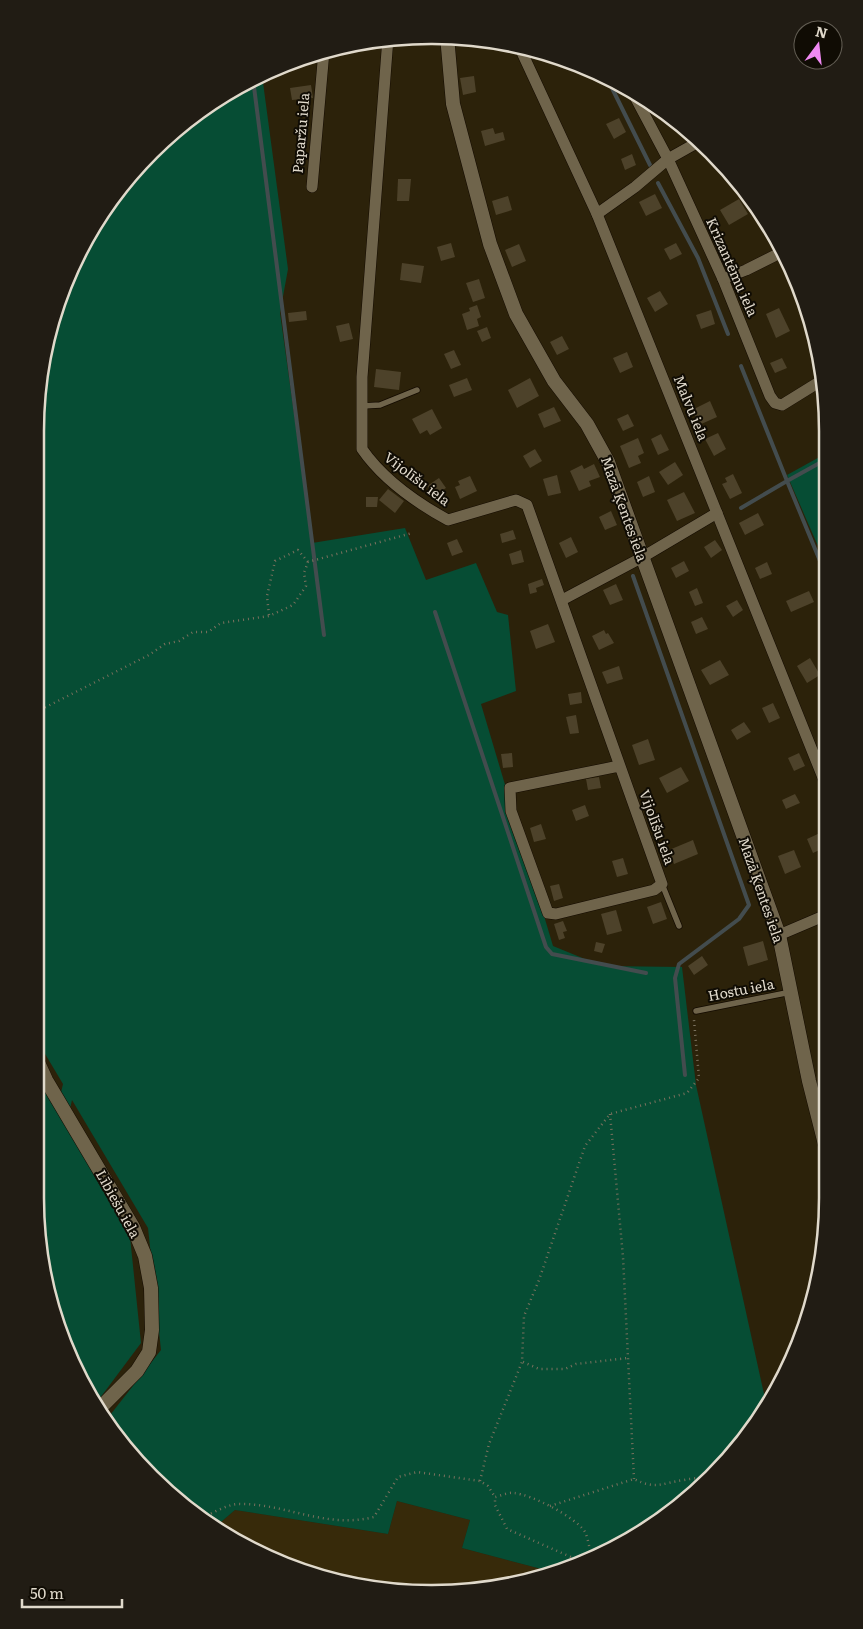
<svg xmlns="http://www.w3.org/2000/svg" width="863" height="1629" font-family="Literata,serif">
	<rect width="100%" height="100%" fill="#2c220a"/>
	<polygon fill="#372a0a" points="397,1501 470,1520 462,1548 549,1571 483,1591 405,1593 329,1581 214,1528 235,1510 388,1534"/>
	<g fill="#064d34">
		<path d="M 262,75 L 288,269 L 280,313 L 312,543 L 405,528 L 426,580 L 476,563 L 497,612 L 508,615 L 516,691 L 481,704 L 553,946 L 602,966 L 682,967 L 696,1085 L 766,1403 L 712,1478 L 607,1553 L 549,1571 L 462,1548 L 470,1520 L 397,1501 L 388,1534 L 235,1510 L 214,1528 L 117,1439 L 107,1419 L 161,1350 L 148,1228 L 72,1100 L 67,1122 L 129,1227 L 141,1343 L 97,1402 L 56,1325 L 35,1197 L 35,1067 L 58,1105 L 63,1084 L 35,1037 L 36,406 C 40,380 42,352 49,327 C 83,218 157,122 262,75 Z"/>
		<polygon points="825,454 825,562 787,475"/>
	</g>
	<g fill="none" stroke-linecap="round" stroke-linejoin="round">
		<g stroke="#434c4e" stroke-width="4">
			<polyline points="606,76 650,165"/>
			<polyline points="253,79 324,635"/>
			<polyline points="658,183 698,258 728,334"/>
			<polyline points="825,460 787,481 825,573"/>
			<polyline points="741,508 787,481 741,366"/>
			<polyline points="633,576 749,905 739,919 679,964 675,978 685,1075"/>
			<polyline points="435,612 546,947 552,954 646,973"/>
		</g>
	</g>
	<g fill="#4d422a">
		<polygon points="474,76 476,92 463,95 460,78"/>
		<polygon points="311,85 313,98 292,100 290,88"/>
		<polygon points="619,118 626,132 614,139 606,124"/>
		<polygon points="493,128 495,134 503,132 505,140 485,146 481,131"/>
		<polygon points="632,154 636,165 625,170 621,159"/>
		<polygon points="398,179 411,179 409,201 397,201"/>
		<polygon points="655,194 662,208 646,216 639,202"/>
		<polygon points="508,196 512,210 496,215 492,201"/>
		<polygon points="739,199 748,214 729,225 720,210"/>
		<polygon points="451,243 455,257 441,261 437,247"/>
		<polygon points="676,243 682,254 670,260 664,249"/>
		<polygon points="519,244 526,261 512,267 505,250"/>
		<polygon points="402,263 424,266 421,283 400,280"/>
		<polygon points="479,279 485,298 473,302 466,283"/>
		<polygon points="660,291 668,304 655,312 647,298"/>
		<polygon points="477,305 481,317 477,319 479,326 467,330 462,314 470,311 469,308"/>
		<polygon points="779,308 790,331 776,338 766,314"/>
		<polygon points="711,310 715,324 701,329 696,315"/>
		<polygon points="306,311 307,320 289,322 288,313"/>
		<polygon points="349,323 353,339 340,342 336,326"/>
		<polygon points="487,327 491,338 482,342 477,331"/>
		<polygon points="562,336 569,349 557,355 550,342"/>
		<polygon points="454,350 461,365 451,369 444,354"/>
		<polygon points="627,352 633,367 620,373 613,358"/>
		<polygon points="782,358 787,368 775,373 770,363"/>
		<polygon points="376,369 401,372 399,390 374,387"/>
		<polygon points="467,378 472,390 454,397 449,385"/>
		<polygon points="530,378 539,396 517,408 508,390"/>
		<polygon points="710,401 717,417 699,425 692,410"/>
		<polygon points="554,407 561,421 544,428 538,414"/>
		<polygon points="432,409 442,428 430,435 427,430 420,434 412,419"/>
		<polygon points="628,414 634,426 623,431 617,419"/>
		<polygon points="718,433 726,449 714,456 705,439"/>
		<polygon points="661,434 669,450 658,455 651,439"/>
		<polygon points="638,438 644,453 638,456 641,463 629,468 620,446"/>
		<polygon points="535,449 542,461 530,468 523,456"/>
		<polygon points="675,462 683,475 668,485 659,472"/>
		<polygon points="594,464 600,477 589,481 591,486 579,491 570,471 582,465 584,469"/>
		<polygon points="733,474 742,493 730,499 722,484 727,482 725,478"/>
		<polygon points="557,475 561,493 548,496 543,479"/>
		<polygon points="470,476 477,491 460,499 455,487 460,485 458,481"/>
		<polygon points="649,476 655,492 643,497 637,482"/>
		<polygon points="439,478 446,488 434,495 427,486"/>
		<polygon points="388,489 404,501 395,513 379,500"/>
		<polygon points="684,492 695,513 677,521 667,500"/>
		<polygon points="366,497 378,497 377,507 366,507"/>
		<polygon points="611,511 617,525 605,530 599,517"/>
		<polygon points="758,513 764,525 745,535 739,523"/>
		<polygon points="513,530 516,539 502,543 500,534"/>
		<polygon points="571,537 578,552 566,558 559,543"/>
		<polygon points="457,539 463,552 452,556 447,543"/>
		<polygon points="715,540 722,550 711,558 704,547"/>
		<polygon points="521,550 524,562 512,565 509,554"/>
		<polygon points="684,561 689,571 676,578 671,568"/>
		<polygon points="767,562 772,574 760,579 755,568"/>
		<polygon points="542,579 544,585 536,588 537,592 530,594 528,584"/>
		<polygon points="616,584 623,600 610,605 603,590"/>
		<polygon points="697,588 703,603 695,606 689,592"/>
		<polygon points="809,591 814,602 791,612 786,601"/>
		<polygon points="737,600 743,610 733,617 726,606"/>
		<polygon points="702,617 708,629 696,634 691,622"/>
		<polygon points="548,624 555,642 536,649 530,631"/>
		<polygon points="604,630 606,634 608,633 614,643 599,650 592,636"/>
		<polygon points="810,658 820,675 807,683 797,666"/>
		<polygon points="720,660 729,675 710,685 701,670"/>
		<polygon points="619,666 623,679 607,684 602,672"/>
		<polygon points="581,692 582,703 570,705 568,694"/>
		<polygon points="773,703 780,718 769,723 762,708"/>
		<polygon points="576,715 579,733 570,734 566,717"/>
		<polygon points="744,722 751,732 737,740 731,730"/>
		<polygon points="648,739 655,760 639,765 632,745"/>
		<polygon points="512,753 513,767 503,768 501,754"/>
		<polygon points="799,753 805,766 794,771 788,758"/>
		<polygon points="681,767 689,781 667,793 659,778"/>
		<polygon points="599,777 601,788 588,790 586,779"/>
		<polygon points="795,794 800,803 786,809 782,800"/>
		<polygon points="585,805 589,816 576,821 572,810"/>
		<polygon points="541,824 546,839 534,842 530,828"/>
		<polygon points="820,833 826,847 813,853 807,839"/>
		<polygon points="693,840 698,854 674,864 669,850"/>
		<polygon points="794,850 801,867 785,874 778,856"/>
		<polygon points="623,858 628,874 617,877 612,861"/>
		<polygon points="559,884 563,898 554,901 550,886"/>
		<polygon points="661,902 667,919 653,924 647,907"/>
		<polygon points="616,910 622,931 607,935 601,914"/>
		<polygon points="563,921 567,931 563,932 565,938 559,940 554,924"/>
		<polygon points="763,941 768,960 748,966 743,947"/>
		<polygon points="596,942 605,944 602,953 594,951"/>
		<polygon points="702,956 708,965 694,975 688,966"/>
	</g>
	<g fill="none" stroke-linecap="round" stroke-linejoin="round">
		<g stroke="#140b00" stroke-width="7">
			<g id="service">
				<polyline points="362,406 380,405 417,390"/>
				<polyline points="662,884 679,926"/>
				<polyline points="696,1011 791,992"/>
			</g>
		</g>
		<g stroke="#140b00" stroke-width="12">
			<g id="minor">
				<path d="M 388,38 L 362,377 L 362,449 C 382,478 417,503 448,520 L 516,500 L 527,505 L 662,884 L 654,890 L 556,914 L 548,913 L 511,811 L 510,788 L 619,766"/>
				<polyline points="519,46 597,214 826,785"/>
				<polyline points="633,93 668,159 723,279 770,396 775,403 782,405 824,379"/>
				<polyline points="312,187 324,51"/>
				<polyline points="597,214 635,187 668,159 700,141"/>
				<polyline points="723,279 746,270 782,252"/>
				<polyline points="562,600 641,558 717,513"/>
				<polyline points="779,935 826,915"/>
			</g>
		</g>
		<g stroke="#140b00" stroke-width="15">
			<g id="tertiary">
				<polyline points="447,36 453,104 490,244 516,314 554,381 587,424 608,462 779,935 809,1081 827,1152"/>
				<polyline points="35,1056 46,1080 133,1227 145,1256 151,1288 152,1330 149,1352 137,1371 100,1408"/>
			</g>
		</g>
		<g stroke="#7a715e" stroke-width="2.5" stroke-dasharray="1 4" stroke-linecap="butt">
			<polyline points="269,615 267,596 275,561 298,550 308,562"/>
			<polyline points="36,712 149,655 165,644 179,641 193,632 208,632 221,623 269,616 293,605 306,586 304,573 308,562 412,533"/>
			<polyline points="610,1114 623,1257 634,1479"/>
			<polyline points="523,1362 539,1369 565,1369 576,1364 628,1358"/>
			<polyline points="480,1481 489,1444 522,1362 524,1316 539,1280 585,1146 610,1114 687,1093 699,1078 694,1020"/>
			<path d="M 550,1506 L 634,1479 C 656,1490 662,1483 684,1480 C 693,1478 703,1478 712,1477"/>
			<path d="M 202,1518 C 213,1513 229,1503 241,1504 C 287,1504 326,1529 374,1517 L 398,1477 L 417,1472 L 480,1481 L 488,1486 L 495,1497"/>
			<path d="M 580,1561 L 507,1529 L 495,1505 L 495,1497 C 500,1496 508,1492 514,1493 C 530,1494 576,1517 585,1532 C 588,1538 589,1547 591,1554 L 586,1560"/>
		</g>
		<use href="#service" stroke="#6f644b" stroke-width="5.5"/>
		<use href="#minor" stroke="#6f644b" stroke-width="11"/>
		<use href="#tertiary" stroke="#6f644b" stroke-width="14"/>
	</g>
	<g text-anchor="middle" stroke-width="4" stroke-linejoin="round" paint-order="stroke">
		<g font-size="14" fill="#e0d9cb" stroke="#100c04">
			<text transform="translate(301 133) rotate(-85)" y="5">Paparžu iela</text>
			<text transform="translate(732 267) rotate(66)" y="5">Krizantēmu iela</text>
			<text transform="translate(691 408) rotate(68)" y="5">Malvu iela</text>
			<text transform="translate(417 479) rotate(37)" y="5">Vijolīšu iela</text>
			<text transform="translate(624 509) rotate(70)" y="5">Mazā Ķentes iela</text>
			<text transform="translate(657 827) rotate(70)" y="5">Vijolīšu iela</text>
			<text transform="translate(761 890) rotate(71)" y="5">Mazā Ķentes iela</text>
			<text transform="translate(741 990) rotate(-11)" y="5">Hostu iela</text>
			<text transform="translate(118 1204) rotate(61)" y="5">Lībiešu iela</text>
		</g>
	</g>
	<path d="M0 0H863V1629H0ZM431 44H432A387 387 0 0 1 819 431V1198A387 387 0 0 1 432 1585H431A387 387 0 0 1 44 1198V431A387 387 0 0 1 431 44Z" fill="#211c14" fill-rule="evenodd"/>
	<path fill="none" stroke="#e0d9cb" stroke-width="2.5" d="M431 44H432A387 387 0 0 1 819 431V1198A387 387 0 0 1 432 1585H431A387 387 0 0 1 44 1198V431A387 387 0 0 1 431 44Z"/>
	<g transform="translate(818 45) rotate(15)"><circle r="24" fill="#100c04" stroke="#635e54"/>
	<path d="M0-4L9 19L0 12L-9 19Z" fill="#f18af4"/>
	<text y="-8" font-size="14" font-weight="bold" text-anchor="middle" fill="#e0d9cb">N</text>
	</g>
	<path d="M22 1599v8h100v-8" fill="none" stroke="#e0d9cb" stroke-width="2.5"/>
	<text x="30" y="1599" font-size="15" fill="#e0d9cb" stroke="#100c04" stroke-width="4" paint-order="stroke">50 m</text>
</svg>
